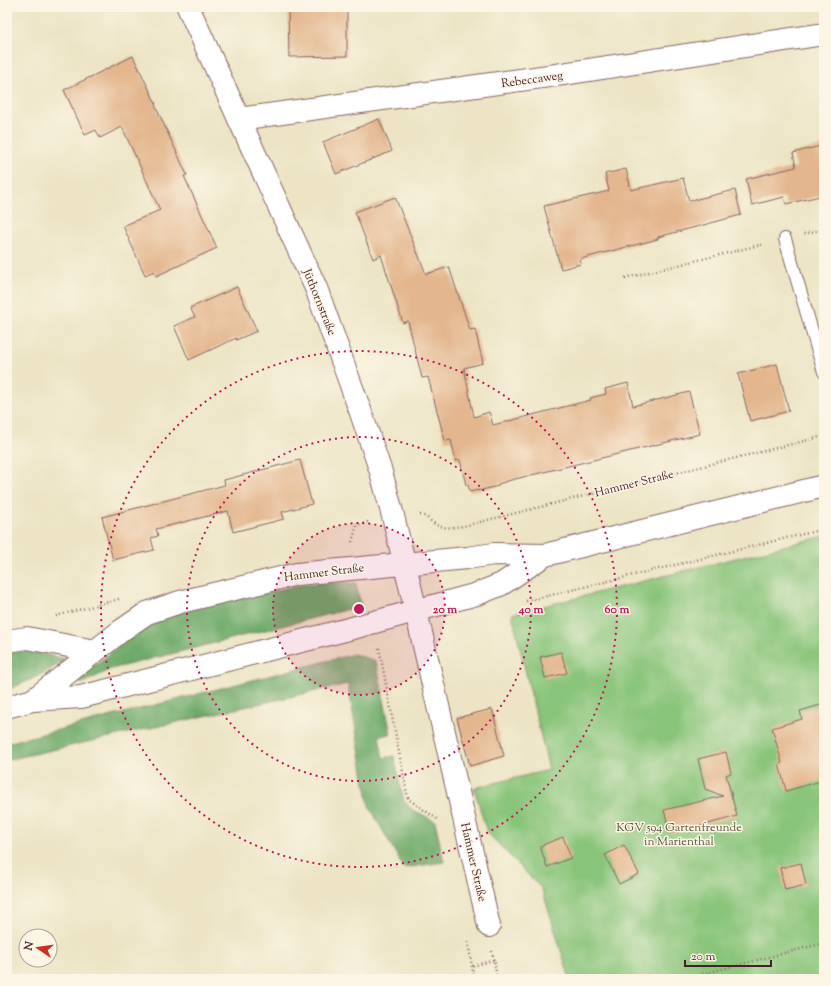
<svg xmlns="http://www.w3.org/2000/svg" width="831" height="986" font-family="'Sorts Mill Goudy',serif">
	<rect width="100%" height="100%" fill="#fcf5e5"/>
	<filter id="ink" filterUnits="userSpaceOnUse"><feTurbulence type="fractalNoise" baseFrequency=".025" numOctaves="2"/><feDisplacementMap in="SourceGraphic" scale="8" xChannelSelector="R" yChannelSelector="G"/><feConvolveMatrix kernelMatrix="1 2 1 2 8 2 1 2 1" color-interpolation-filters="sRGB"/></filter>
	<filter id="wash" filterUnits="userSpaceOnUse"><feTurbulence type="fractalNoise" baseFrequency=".012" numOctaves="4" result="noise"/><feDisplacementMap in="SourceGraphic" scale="16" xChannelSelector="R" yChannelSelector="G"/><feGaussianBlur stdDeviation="0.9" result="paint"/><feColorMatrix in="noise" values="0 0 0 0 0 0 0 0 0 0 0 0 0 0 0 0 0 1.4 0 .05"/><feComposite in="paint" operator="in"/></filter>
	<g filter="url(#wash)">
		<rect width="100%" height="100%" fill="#ece4c4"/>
		<polygon fill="#88c479" stroke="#697252" points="824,536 824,979 570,979 542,889 487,832 474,788 549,770 512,614"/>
		<g fill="#6eaa69" stroke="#5c644a">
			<polygon points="332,583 356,583 361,606 111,669 83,683 79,683 78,681 79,678 133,635 150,624 169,615 304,584"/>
			<path d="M 25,651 L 49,655 L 66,659 C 47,673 28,681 7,690 L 7,653 Z"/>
			<polygon points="354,654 376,661 391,734 379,736 383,758 394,756 404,801 411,809 435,821 444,862 404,868 369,806 348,684 7,760 7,743"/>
		</g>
		<g id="blocks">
			<g fill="#e3b68d">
				<polygon points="288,7 347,7 347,56 289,57"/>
				<polygon points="133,56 156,104 155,105 187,175 184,176 217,248 156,276 154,271 145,275 123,226 160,210 122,127 100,138 96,130 85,135 64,90"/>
				<polygon points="379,119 392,151 336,174 323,142"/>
				<polygon points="824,145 824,195 786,204 784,197 752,205 746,179 796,167 793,153"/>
				<polygon points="626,169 631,190 683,178 689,201 735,190 741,215 658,237 658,239 580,259 581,264 561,269 544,206 609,191 605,174"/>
				<polygon points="395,197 426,274 449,267 470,330 475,329 483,363 464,368 474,417 489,412 493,425 591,400 590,398 606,394 605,389 628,383 633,406 689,392 700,434 511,480 498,484 498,486 478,491 478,490 470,492 468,485 466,485 460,460 456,461 451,440 445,441 428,377 422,378 408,321 403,323 381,255 373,259 355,212"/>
				<polygon points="237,287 257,331 236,340 236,338 189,360 174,326 195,317 190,308"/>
				<polygon points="777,364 789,411 750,421 738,374"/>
				<polygon points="300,460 312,504 282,512 284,519 233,532 228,511 156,529 158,536 151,538 154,550 113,560 102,517 225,485 224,480"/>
				<polygon points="561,652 567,673 545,678 540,657"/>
				<polygon points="824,704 824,780 786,791 779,764 782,763 772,728 802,719 800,711"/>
				<polygon points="492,709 504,756 470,766 457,718"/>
				<polygon points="726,752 731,773 726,775 737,816 683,831 683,830 670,833 664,810 723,796 705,789 698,759"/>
				<polygon points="563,837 571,858 547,867 540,846"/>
				<polygon points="624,845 639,874 619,884 605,855"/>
				<polygon points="801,863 806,885 785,890 780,868"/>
			</g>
		</g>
	</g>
	<g filter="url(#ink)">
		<use href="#blocks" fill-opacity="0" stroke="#836461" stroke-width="1"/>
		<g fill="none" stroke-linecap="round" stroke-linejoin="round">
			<g stroke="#836461" stroke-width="14">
				<polyline id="lane" points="785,239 824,372"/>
			</g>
			<g stroke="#836461" stroke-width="24">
				<g id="street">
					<polyline points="239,119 556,75 824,34"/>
					<polyline points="416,611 489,926"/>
					<polyline points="7,641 27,638 95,651"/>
				</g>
			</g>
			<g stroke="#836461" stroke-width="24">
				<g id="secondary">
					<polyline points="188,7 316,288 361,413 381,472 393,516 416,611"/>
					<polyline points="33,700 122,630 147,613 180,602 297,574 467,558 494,554 545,555 824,486"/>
					<polyline points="7,707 33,700 81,697 349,629 477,594 502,584 545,555"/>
				</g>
			</g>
			<g stroke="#836461" stroke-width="2.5" stroke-dasharray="1 3" stroke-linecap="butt">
				<polyline points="804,234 824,229"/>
				<polyline points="625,278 764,244"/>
				<path d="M 420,515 C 427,515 431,523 437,525 C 445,529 455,527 464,526 L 824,436"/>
				<polyline points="352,542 357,525 368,522"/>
				<polyline points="526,601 824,529"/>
				<polyline points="56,616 119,599"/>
				<polyline points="379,648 408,799 437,819"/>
				<polyline points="468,942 474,979"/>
				<polyline points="492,951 494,960"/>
				<polyline points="473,966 494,960 497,979"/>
				<polyline points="683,979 824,943"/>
			</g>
			<use href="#lane" stroke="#fff" stroke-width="12"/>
			<use href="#street" stroke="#fff" stroke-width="22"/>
			<use href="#secondary" stroke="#fff" stroke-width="22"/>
		</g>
	</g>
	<circle cx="359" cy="609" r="86" fill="#c2185b" fill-opacity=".12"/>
	<g fill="none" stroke="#c2185b" stroke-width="2" stroke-dasharray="2 4">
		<circle cx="359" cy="609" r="86"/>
		<circle cx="359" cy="609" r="172"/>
		<circle cx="359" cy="609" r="258"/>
	</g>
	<g text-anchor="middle" stroke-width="3" stroke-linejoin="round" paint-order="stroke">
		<g font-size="12" fill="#4a1f2b" stroke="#fcf5e5">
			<text transform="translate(532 79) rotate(-8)" y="4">Rebeccaweg</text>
			<text transform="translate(320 302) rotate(68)" y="4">Jüthornstraße</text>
			<text transform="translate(634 483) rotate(-14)" y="4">Hammer Straße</text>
			<text transform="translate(324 572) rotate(-7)" y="4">Hammer Straße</text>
			<text transform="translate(474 862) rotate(77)" y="4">Hammer Straße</text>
		</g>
		<g font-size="12" fill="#5d5142" stroke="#fcf5e5">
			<text x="679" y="831">KGV 594 Gartenfreunde<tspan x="679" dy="14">in Marienthal</tspan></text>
		</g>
	</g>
	<circle cx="359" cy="609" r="6" fill="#c2185b" stroke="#fcf5e5" stroke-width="2"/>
	<g font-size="12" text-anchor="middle" font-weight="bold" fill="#c2185b" stroke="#fcf5e5" stroke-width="3" stroke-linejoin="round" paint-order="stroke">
		<text x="445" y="613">20 m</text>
		<text x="531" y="613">40 m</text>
		<text x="617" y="613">60 m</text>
	</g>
	<rect width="831" height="986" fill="none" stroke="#fcf5e5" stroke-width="24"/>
	<g transform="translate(38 948) rotate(283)"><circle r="19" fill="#fcf5e5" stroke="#b59f9b"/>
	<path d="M0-3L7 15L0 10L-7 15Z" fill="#c8321e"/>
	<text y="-6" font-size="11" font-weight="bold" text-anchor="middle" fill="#4a1f2b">N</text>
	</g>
	<path d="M685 960v6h86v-6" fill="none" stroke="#4a1f2b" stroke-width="2"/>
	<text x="691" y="960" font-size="12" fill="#4a1f2b" stroke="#fcf5e5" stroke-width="3" paint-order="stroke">20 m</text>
</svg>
